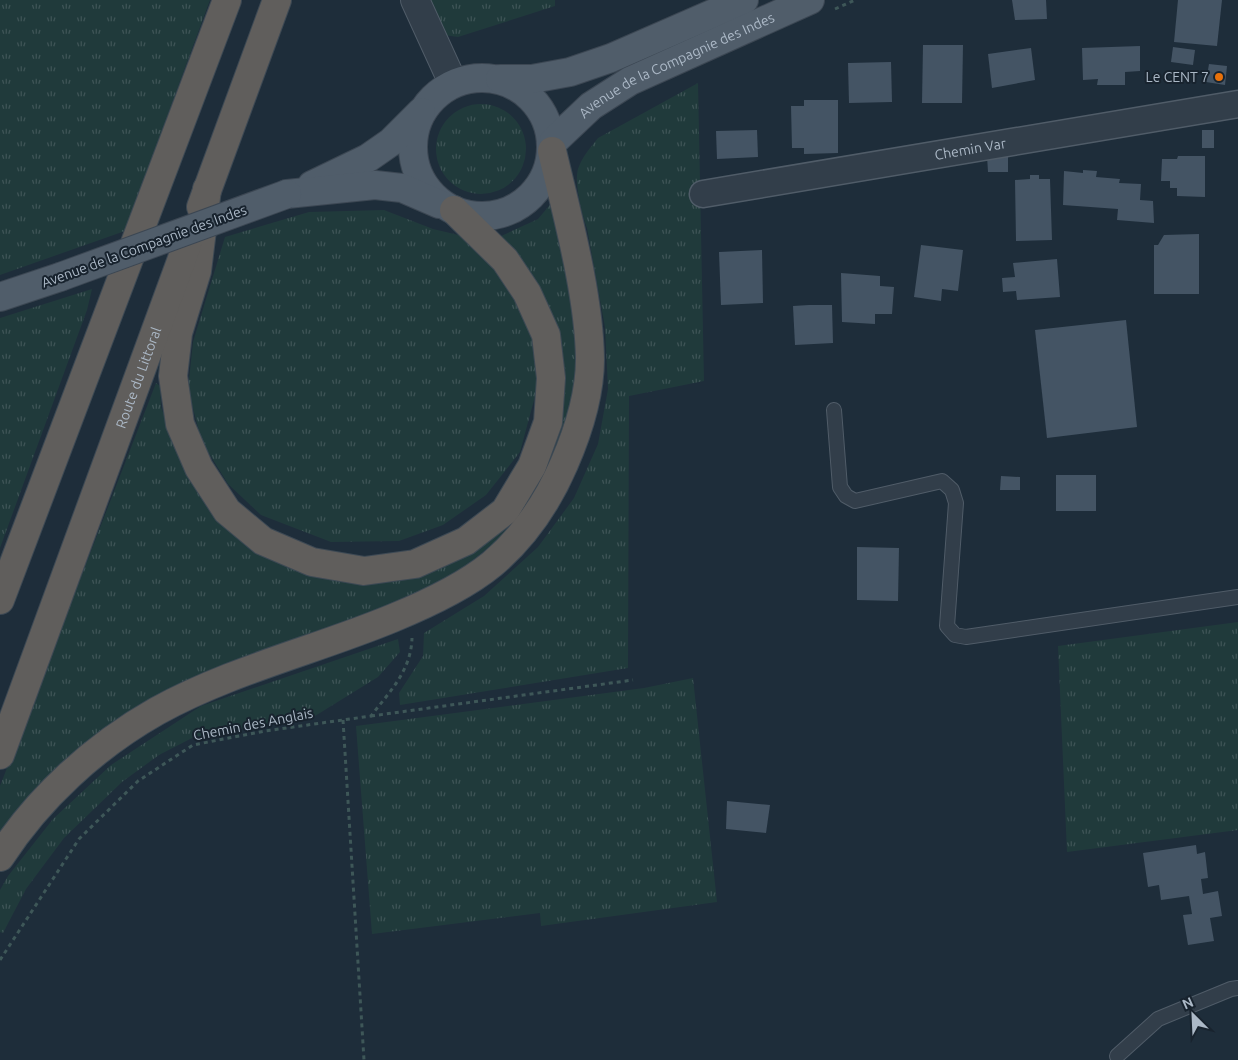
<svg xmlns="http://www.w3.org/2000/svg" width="1238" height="1060" font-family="Ubuntu,sans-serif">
	<defs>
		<pattern id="grass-tufts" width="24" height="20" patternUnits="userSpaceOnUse" patternTransform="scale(1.25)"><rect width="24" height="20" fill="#203a3b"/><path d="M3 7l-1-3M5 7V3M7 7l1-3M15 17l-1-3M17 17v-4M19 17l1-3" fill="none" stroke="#3e5456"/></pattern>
	</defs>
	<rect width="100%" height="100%" fill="#1e2d3a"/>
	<g fill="url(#grass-tufts)">
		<polygon points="0,0 210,0 125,231 0,275"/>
		<polygon points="408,0 555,0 555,6 458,37 437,34"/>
		<path d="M 698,83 L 704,381 L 629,396 L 628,668 L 400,705 L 399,693 L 423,656 L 424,633 L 484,596 L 538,547 L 574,498 L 598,444 L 608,389 L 605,327 L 587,228 C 582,215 574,183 578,169 C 582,157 590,148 598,138 Z"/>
		<circle cx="481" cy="149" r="45"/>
		<polygon points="554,200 581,359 571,413 556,457 531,502 494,543 447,581 383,611 224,667 0,840 0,786 156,383 160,386 161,407 187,475 205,502 226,524 350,581 486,537 564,377 561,340 548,306 531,273 499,237 538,219"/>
		<polygon points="384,210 433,229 467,237 494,267 520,300 534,343 537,389 520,452 486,495 443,525 399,541 331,542 261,515 228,484 202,442 188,390 193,342 225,237 309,212"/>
		<polygon points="92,289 87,310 0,548 0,318"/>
		<polygon points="1238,622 1238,830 1067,852 1058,646"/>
		<polygon points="398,639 400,652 378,677 315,716 194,737 159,755 122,782 64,838 26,889 3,933 0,932 0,890 8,876 53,819 111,765 201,706"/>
		<polygon points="693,678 717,902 541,926 540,913 372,934 356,726 644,688"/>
	</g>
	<g fill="#445464">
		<polygon points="1012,0 1046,0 1047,19 1015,20"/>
		<polygon points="1178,0 1222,0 1217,46 1174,42"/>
		<polygon points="923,45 963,45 962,103 922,103"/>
		<polygon points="1140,46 1140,71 1125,72 1125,85 1097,85 1098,79 1083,80 1082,48"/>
		<polygon points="1173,47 1195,50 1193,65 1171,62"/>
		<polygon points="1031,48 1035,80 992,88 988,54"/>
		<polygon points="891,62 892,102 849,103 848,63"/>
		<polygon points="1209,64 1227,66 1225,85 1206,82"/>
		<polygon points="804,100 838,100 838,153 804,154 804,148 792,148 791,106 804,106"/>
		<polygon points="757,130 758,157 717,159 716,131"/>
		<rect x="1202" y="130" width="12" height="18"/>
		<polygon points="1008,153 1008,172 988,172 987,156"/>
		<polygon points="1178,156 1205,156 1205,197 1177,196 1177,188 1170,188 1170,181 1161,181 1162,159 1177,159"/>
		<polygon points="1083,170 1097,171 1096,177 1120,179 1119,183 1141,184 1140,200 1153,201 1154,223 1117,220 1118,209 1063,205 1064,171 1083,173"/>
		<polygon points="1030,175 1039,175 1039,179 1050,179 1052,240 1016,241 1015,180 1030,179"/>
		<polygon points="1199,234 1199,294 1154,294 1154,245 1158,245 1164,235"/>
		<polygon points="921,245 963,250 958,291 942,289 941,301 914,297"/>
		<polygon points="762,250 763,303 721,305 719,252"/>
		<polygon points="1057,259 1060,297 1017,300 1016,291 1003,292 1002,278 1015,277 1013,263"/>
		<polygon points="841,273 880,276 880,286 894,287 892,314 875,314 875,324 842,322"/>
		<polygon points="809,305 832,305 833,343 795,345 793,306"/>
		<polygon points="1126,320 1137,427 1047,438 1035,330"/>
		<rect x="1056" y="475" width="40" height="36"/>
		<polygon points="1001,476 1020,477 1020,490 1000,490"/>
		<polygon points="857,547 899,548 898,601 857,600"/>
		<polygon points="727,801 770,805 766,833 726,829"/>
		<polygon points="1196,845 1197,854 1205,852 1208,878 1201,879 1203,894 1218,891 1222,916 1210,918 1214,941 1188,945 1183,915 1192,914 1189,896 1161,900 1159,885 1148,887 1143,853"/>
	</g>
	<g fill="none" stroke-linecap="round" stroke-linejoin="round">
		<g stroke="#505c68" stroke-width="16">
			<g id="service">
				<polyline points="834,410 840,487 846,496 855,501 942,481 952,490 956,503 947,626 955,635 966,637 1238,597"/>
				<polyline points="1117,1056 1158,1019 1231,989 1238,988"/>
			</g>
		</g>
		<g stroke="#505c68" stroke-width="29">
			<g id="minor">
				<path id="s1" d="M 703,194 L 1238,104"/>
			</g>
		</g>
		<g stroke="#505c68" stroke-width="30">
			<polyline id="tertiary" points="415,0 453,83"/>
		</g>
		<g stroke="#3c4753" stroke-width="30">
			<g id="primary">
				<circle cx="482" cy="147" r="69"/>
				<polyline points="500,79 532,79 570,72 611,58 744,0"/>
				<path id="s2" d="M 554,141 L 591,106 L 630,81 L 810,0"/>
				<polyline points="312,185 368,158 391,142 421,112"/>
				<polyline points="287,194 375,185 402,188 439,204"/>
				<polyline points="0,297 60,277"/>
			</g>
		</g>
		<g stroke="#3d4954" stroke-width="30">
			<g id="trunk">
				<polyline points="207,189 197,271 178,333 173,376 180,424 199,468 227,511 263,541 312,562 364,571 415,564 466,541 505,511 532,466 548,422 551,378 546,335 527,293 505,260 454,210"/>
				<polyline points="201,207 277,0"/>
				<polyline points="0,600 227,0"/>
				<path id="s3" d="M 0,755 L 187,245"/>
				<path d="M 0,857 C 39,797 95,746 157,711 C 231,670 316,650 393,618 C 427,604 464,587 492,564 C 524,537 548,501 564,464 C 578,432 590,395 590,359 C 589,294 567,215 552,151"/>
			</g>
		</g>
		<g stroke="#3e5758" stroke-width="3" stroke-dasharray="4 4" stroke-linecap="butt">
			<polyline points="835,9 855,0"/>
			<polyline points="371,716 633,680"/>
			<polyline points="343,720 364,1060"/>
			<path d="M 0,960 L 79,839 L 138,781 L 193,745 L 265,731 L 371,716 C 390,691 411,671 412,638"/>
		</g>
		<use href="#service" stroke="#323e4a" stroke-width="14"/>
		<use href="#minor" stroke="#323e4a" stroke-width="26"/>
		<use href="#tertiary" stroke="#323e4a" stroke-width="28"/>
		<use href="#primary" stroke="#505d6a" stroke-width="28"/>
		<use href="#trunk" stroke="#605e5c" stroke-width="28"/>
		<g stroke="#3c4753" stroke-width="30" stroke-linecap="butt">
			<polyline id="primary-bridge" points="60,277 287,194"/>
		</g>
		<use href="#primary-bridge" stroke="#505d6a" stroke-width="28"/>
	</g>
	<circle fill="#e8710a" stroke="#18232e" stroke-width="2" cx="1219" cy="77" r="5"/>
	<g text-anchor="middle" stroke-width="4" stroke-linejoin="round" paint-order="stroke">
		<g font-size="14" fill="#acb9c7" stroke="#18232e">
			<text dy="5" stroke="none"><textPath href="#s2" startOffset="146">Avenue de la Compagnie des Indes</textPath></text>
			<text dy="5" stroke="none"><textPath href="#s1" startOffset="271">Chemin Var</textPath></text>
			<text transform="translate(144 246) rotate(-20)" y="5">Avenue de la Compagnie des Indes</text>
			<text dy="5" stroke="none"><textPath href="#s3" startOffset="402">Route du Littoral</textPath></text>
			<text transform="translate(253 724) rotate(-11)" y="5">Chemin des Anglais</text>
		</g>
		<g font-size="14" fill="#acb9c7" stroke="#18232e" text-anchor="end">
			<text x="1209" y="82">Le CENT 7</text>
		</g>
	</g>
	<g transform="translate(1193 1015) rotate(336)" stroke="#18232e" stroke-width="4" paint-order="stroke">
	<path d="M0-4L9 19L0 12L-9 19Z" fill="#acb9c7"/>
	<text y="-8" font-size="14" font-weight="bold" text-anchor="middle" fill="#acb9c7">N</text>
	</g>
</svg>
